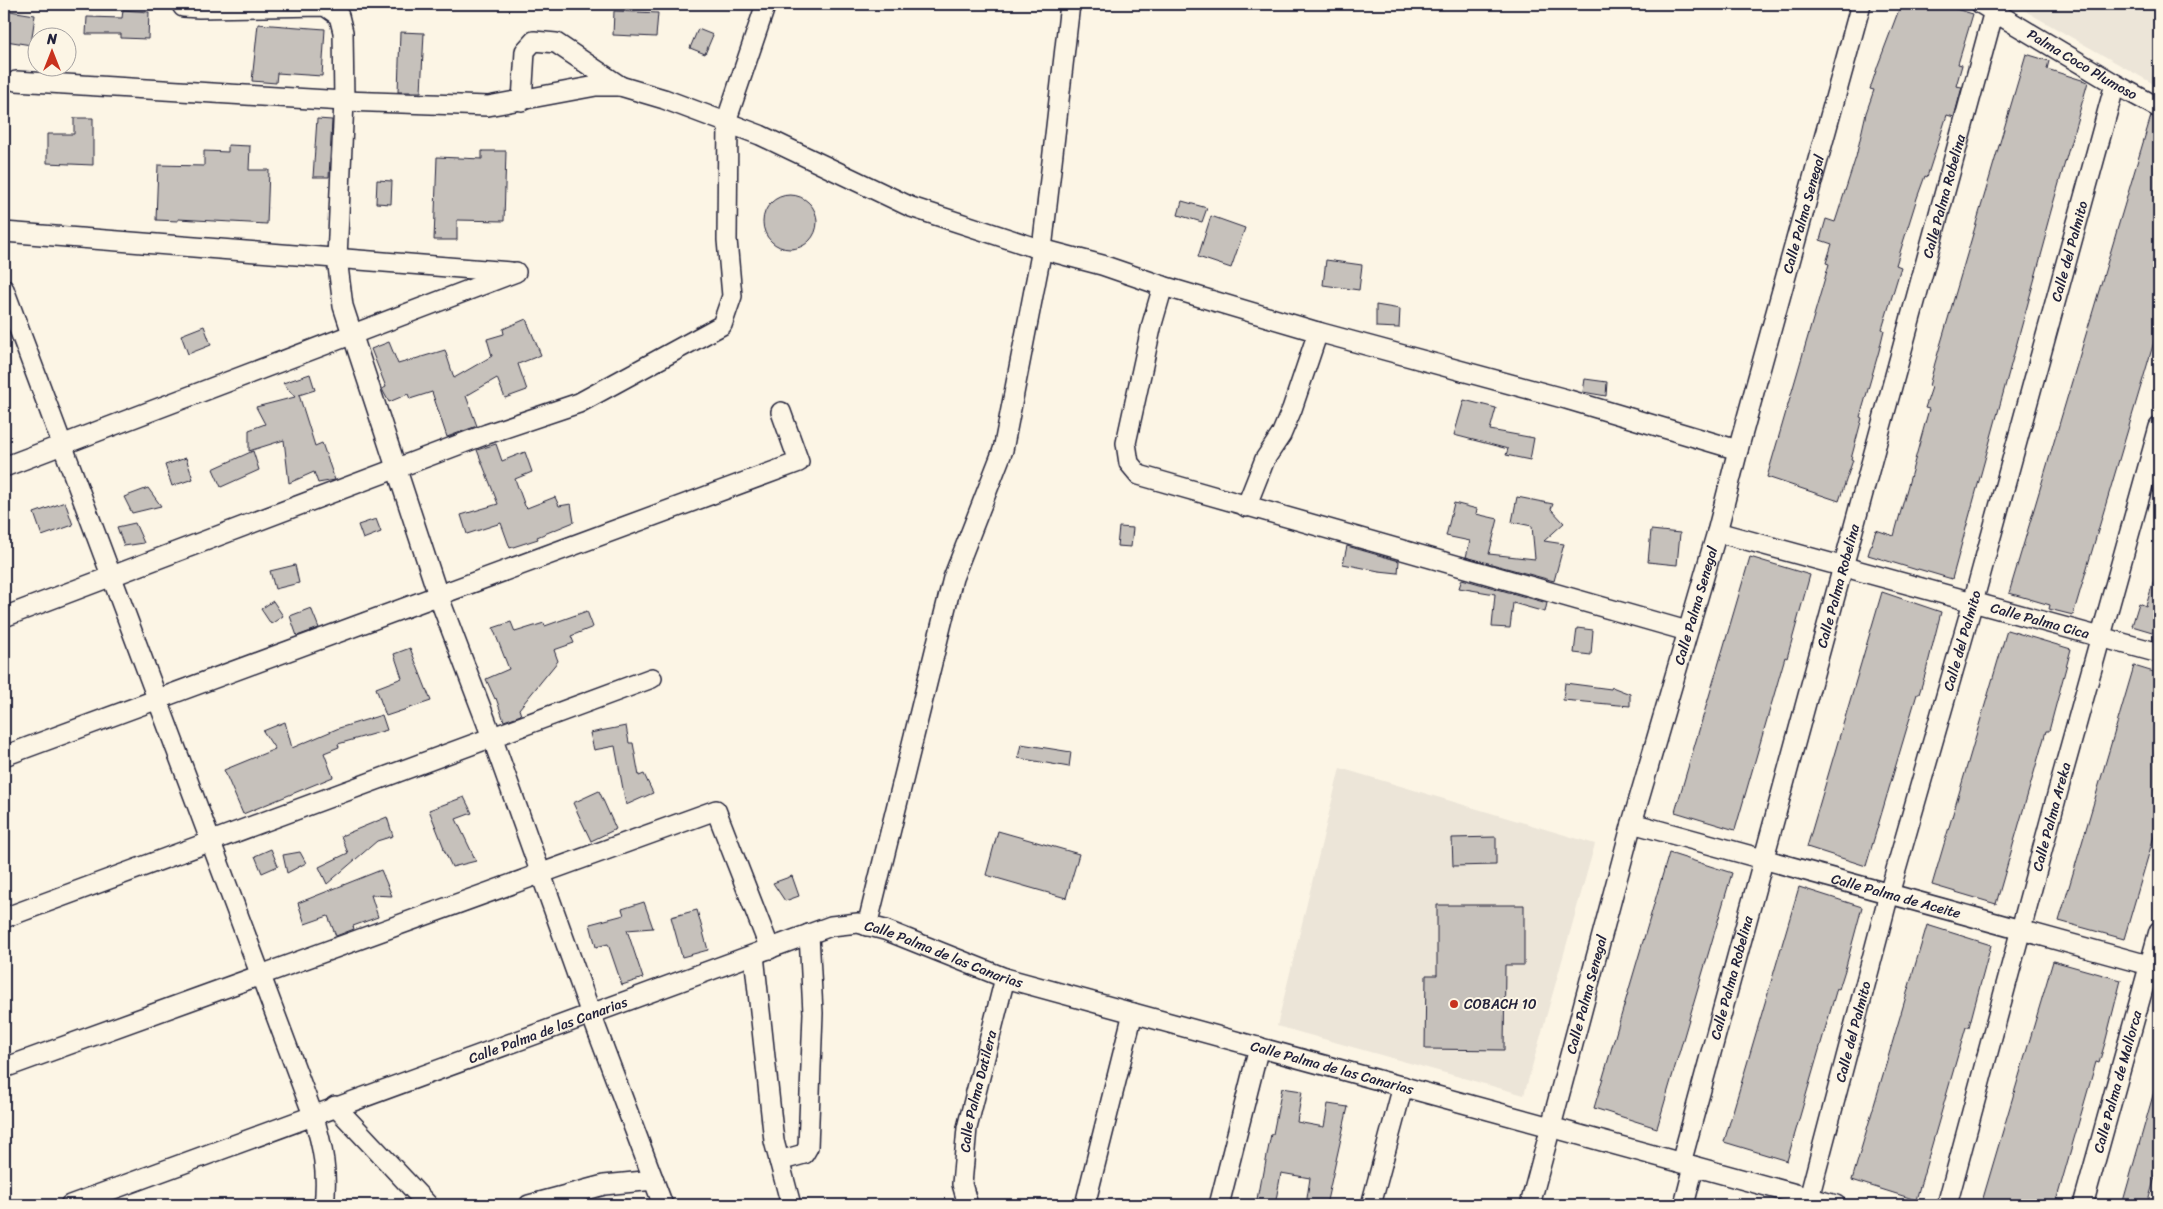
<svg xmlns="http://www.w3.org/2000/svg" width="2163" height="1209" font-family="Sriracha,sans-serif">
	<rect width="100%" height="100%" fill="#fcf5e5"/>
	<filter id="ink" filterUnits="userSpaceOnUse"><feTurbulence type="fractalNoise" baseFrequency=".02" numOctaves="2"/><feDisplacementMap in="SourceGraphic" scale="10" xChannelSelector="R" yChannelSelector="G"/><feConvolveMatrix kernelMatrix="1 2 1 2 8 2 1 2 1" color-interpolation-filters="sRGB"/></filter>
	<g filter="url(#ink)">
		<g fill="#ece5d8">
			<polygon points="2013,4 2159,4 2159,87"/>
			<polygon points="1340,768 1595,844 1524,1095 1277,1026"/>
		</g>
		<g fill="#c6c1bb" stroke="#22223b">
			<polygon points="1901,4 1939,4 1973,14 1958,64 1962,65 1956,86 1962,87 1954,117 1947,115 1927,177 1925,176 1917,198 1896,265 1901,267 1882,329 1884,330 1879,351 1860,417 1862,418 1851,459 1853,460 1839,501 1767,477 1829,264 1826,263 1832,244 1820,240 1826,219 1835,222 1856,157 1866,113 1874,90 1870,89 1878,65"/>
			<polygon points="123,10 149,12 148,39 121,38 121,34 86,34 87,17 122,18"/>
			<polygon points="10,11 35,15 31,45 6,41"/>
			<polygon points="614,11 658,13 656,37 613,35"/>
			<polygon points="258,24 325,29 322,76 277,73 276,83 252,81"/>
			<polygon points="698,29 713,35 705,54 690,48"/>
			<polygon points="400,32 424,33 421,92 398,92"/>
			<polygon points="2026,54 2049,61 2047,69 2088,82 2051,211 2045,233 2047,234 1952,579 1918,569 1917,570 1868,555 1876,530 1894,536 1929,409 1925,408 1932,387 1929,386 1935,363"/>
			<polygon points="2151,116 2159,119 2159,325 2073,615 2049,609 2050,605 2009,593"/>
			<polygon points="74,118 93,118 93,165 47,163 47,134 74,134"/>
			<polygon points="317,119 332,120 329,177 313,177"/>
			<polygon points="228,145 250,146 249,170 269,170 267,224 178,219 178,221 156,220 158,165 204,166 204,151 228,152"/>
			<polygon points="482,151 506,151 504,221 457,220 457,240 434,240 437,157 482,159"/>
			<polygon points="377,180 392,181 391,204 376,203"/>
			<circle cx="790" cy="222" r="27"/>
			<polygon points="1182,201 1207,208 1202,222 1178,215"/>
			<polygon points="1211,216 1245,228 1231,268 1198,257"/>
			<polygon points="1326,260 1362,265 1359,290 1323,285"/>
			<polygon points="1376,305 1400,309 1399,328 1376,327"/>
			<polygon points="526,319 541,355 518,364 527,390 505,398 497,378 466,396 477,426 447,437 432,392 410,399 408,394 389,402 384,393 382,389 386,387 371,349 389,342 398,364 445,350 454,378 492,356 487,339 504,334 503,329"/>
			<polygon points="204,326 211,345 188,354 181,335"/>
			<polygon points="310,374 315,390 299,395 315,446 322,443 335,480 318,483 314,472 289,483 284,440 249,451 249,430 265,424 256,407 295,397 283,383"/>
			<polygon points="1585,379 1607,382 1606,396 1583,392"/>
			<polygon points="1464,400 1496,408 1490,430 1534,438 1530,460 1506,455 1508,449 1454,435"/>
			<polygon points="496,444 502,461 525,452 532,472 515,479 525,506 527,508 555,497 559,506 571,504 574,522 537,537 538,539 510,548 501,523 467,534 461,515 498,504 477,450"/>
			<polygon points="253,451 259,470 221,487 213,469"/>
			<polygon points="186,458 193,479 172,486 165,465"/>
			<polygon points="148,488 161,506 132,513 124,497"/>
			<polygon points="1517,497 1553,504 1551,509 1564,523 1544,541 1564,544 1554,581 1466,557 1470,541 1446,536 1454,503 1477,509 1476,514 1498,519 1489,554 1535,559 1532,526 1512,522"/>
			<polygon points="65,502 73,525 42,536 34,513"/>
			<polygon points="376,519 381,532 363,539 358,525"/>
			<polygon points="135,523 144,543 124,546 117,527"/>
			<polygon points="1119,527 1133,528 1131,547 1117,546"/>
			<polygon points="1651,530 1680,533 1677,565 1648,562"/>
			<polygon points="1347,546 1399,561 1398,573 1379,571 1343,564"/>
			<polygon points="1750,557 1810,575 1787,658 1785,657 1735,830 1675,812"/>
			<polygon points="295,565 299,583 275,589 270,571"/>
			<polygon points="2155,576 2159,576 2159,634 2132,626 2139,603 2146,606"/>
			<polygon points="1462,579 1547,603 1545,612 1513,603 1510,628 1492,627 1495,594 1459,588"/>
			<polygon points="1882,592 1941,612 1925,675 1919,694 1917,694 1866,866 1807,847"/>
			<polygon points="273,601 283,616 271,624 261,609"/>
			<polygon points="311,608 319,628 297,636 290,616"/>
			<polygon points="587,611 593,627 571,636 574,643 554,650 558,661 519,709 521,715 504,721 496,698 495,699 486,679 509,669 493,628 511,622 515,632 544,623 545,626"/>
			<polygon points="1577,628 1593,630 1591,655 1574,653"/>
			<polygon points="2007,630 2071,649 2054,712 2049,731 2046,731 1996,904 1932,885"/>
			<polygon points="410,648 431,701 386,716 376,688 402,678 394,654"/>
			<polygon points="2134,666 2157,673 2155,682 2159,683 2159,819 2124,939 2059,921"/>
			<polygon points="1565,683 1611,689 1612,687 1630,694 1630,706 1563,700"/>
			<polygon points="382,715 387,730 338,744 339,747 324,753 333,777 243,814 224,770 275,749 263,731 285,722 292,748 339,728"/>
			<polygon points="626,726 629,743 633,743 639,776 644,774 653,793 626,805 615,746 594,750 590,733"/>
			<polygon points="1021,744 1071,752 1069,767 1018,758"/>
			<polygon points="599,791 616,829 591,841 573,803"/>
			<polygon points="464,797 472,813 456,819 476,861 452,867 443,848 444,848 429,810"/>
			<polygon points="387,817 393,836 377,841 327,884 319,867 348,853 341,836"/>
			<polygon points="998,831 1079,854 1066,898 986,875"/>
			<polygon points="1496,837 1496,865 1453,866 1452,838"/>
			<polygon points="271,849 278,866 262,873 255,856"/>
			<polygon points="300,852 306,863 287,873 283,855"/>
			<polygon points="1669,853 1732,873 1657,1128 1594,1108"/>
			<polygon points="381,870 392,896 371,895 378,917 353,926 354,929 336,936 328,916 305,924 298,903"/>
			<polygon points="792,876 799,896 785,901 773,883"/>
			<polygon points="1799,887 1862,907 1845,970 1839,989 1837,988 1787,1161 1724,1142"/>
			<polygon points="644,902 653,928 627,930 643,978 622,985 608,944 596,947 590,924 624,915 622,909"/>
			<polygon points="1437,905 1524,905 1524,965 1505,965 1504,1050 1425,1049 1426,975 1437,975"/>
			<polygon points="697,910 708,950 682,957 671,917"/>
			<polygon points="1927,925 1991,945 1974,1008 1969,1027 1966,1027 1916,1200 1852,1180"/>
			<polygon points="2053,961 2121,980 2105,1043 2099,1063 2096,1062 2055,1205 1981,1205"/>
			<polygon points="1282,1088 1302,1091 1297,1122 1324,1127 1328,1104 1348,1107 1326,1205 1306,1205 1310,1178 1281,1173 1275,1205 1256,1205 1261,1177 1263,1177 1271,1134 1273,1134"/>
			<polygon points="2155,1088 2159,1088 2159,1163 2147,1205 2122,1205"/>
		</g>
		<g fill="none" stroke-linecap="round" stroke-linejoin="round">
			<g stroke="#22223b" stroke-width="22">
				<g id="minor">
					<polyline points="181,4 183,7 199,8 325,6 339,16 343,32 344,101 337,258 343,306 438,595 492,737 591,1014 663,1205"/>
					<path id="s1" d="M 1981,4 L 2115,84 L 2159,108"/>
					<polyline points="16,81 344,101 488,106 596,86 620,86 664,99 760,135 911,207 1030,246 1102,265 1163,286 1318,332 1566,399 1738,450"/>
					<polyline points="522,101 525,51 534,41 556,43 620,86"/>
					<polyline points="4,232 511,272"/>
					<polyline points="1163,286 1152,324 1126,443 1129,463 1139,475 1687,631"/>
					<path d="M 4,289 L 313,1115 C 323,1146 328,1173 324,1205"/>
					<polyline points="4,467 516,272"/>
					<polyline points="1246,507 1265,459 1281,435 1292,409 1318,332"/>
					<path id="s2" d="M 1717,532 L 2159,653"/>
					<polyline points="4,617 487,434 579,403 722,325 732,296 727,240 728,116 766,4"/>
					<polyline points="4,756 799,462 781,412"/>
					<path id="s3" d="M 1632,823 L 2159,968"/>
					<polyline points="4,918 652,678"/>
					<polyline points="867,926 953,578 1003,450 1042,249 1070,4"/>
					<polyline points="754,955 774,1141 791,1205"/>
					<polyline points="4,1068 716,810 770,949"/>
					<polyline points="335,1106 428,1205"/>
					<polyline points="779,1161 804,1154 808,1147 813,1013 809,934"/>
					<path id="s4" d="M 1681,1163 L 1994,11"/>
					<path id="s5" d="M 1809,1198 L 1889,894 L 1973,602 L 2115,84"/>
					<path id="s6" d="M 70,1205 L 831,926 L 858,923 L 885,930 L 1005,978 L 1836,1205"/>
					<polyline points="529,1205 604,1185 654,1180"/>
					<path id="s7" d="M 968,1205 L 962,1184 L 967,1128 L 1005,978"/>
					<polyline points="1085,1205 1133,1013"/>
					<polyline points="1219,1205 1259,1047"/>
					<polyline points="1371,1205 1403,1086"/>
					<path id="s8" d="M 1530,1205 L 1632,823 L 1717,532 L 1738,450 L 1861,4"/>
					<polyline points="1684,1205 1694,1166"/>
					<path id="s9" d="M 1947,1205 L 2061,780 L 2159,427"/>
					<path id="s10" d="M 2083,1205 L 2159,931"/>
				</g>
			</g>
			<use href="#minor" stroke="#fcf5e5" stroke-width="19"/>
		</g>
	</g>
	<circle fill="#c8321e" stroke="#fcf5e5" stroke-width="2" cx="1454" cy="1004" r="5"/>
	<g text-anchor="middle" stroke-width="4" stroke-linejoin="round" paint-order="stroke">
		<g font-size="14" fill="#22223b" stroke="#fcf5e5">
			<text dy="5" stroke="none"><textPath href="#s1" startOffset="118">Palma Coco Plumoso</textPath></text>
			<text dy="5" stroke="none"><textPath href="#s4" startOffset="1002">Calle Palma Robelina</textPath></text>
			<text dy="5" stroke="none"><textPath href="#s8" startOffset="1028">Calle Palma Senegal</textPath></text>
			<text dy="5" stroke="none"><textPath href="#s5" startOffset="982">Calle del Palmito</textPath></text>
			<text dy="5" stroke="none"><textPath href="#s4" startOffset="598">Calle Palma Robelina</textPath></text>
			<text dy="5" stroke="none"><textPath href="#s8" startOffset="622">Calle Palma Senegal</textPath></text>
			<text dy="5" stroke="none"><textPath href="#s2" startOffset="335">Calle Palma Cica</textPath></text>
			<text dy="5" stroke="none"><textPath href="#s5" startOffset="578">Calle del Palmito</textPath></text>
			<text dy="5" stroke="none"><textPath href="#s9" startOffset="402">Calle Palma Areka</textPath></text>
			<text dy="5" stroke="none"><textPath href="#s3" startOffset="274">Calle Palma de Aceite</textPath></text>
			<text dy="5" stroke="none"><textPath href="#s6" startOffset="929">Calle Palma de las Canarias</textPath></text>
			<text dy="5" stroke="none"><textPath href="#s4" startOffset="192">Calle Palma Robelina</textPath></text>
			<text dy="5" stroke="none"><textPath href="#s8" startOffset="218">Calle Palma Senegal</textPath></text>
			<text dy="5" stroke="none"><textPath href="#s6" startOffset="509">Calle Palma de las Canarias</textPath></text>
			<text dy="5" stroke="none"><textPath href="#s5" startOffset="172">Calle del Palmito</textPath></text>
			<text dy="5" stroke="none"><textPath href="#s6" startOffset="1334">Calle Palma de las Canarias</textPath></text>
			<text dy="5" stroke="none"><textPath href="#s10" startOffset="128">Calle Palma de Mallorca</textPath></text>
			<text dy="5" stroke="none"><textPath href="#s7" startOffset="116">Calle Palma Datilera</textPath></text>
		</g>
		<g font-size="14" fill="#22223b" stroke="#fcf5e5" text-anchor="start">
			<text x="1464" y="1009">COBACH 10</text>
		</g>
	</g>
	<rect width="2163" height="1209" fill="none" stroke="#fcf5e5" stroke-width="20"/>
	<rect x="10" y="10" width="2143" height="1189" fill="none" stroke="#22223b" stroke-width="2" filter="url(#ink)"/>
	<g transform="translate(52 52)"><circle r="24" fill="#fcf5e5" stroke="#a5a1a1"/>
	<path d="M0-4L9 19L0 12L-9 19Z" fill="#c8321e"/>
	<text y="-8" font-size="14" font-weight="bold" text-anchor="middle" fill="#22223b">N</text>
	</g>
</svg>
